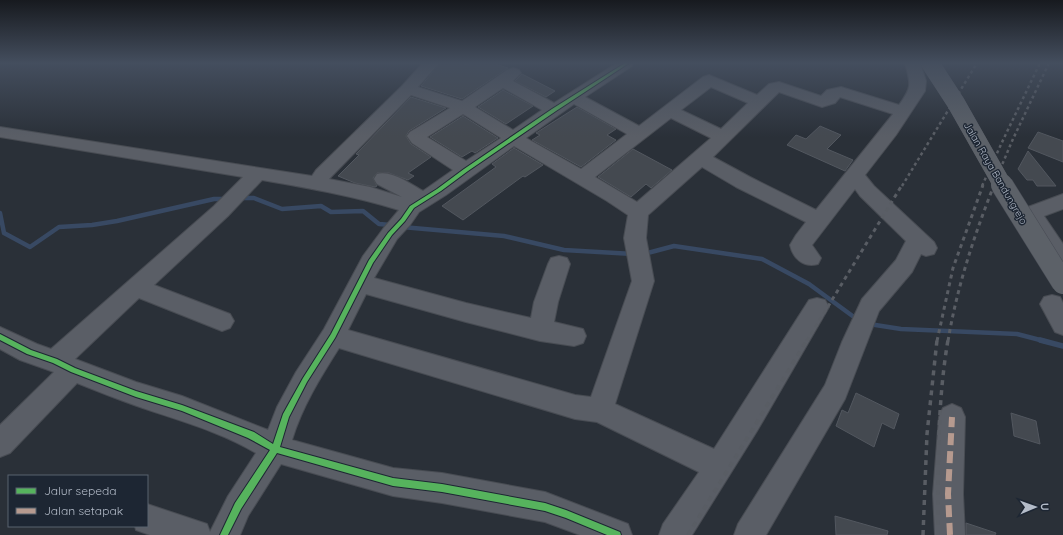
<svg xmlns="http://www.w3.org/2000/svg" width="1063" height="535" font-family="Quicksand,sans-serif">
	<rect width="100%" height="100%" fill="#2a3038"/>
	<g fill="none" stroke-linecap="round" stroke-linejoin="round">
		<g stroke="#384963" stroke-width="4.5">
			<polyline points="239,198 254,198 282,209 321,206 331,212 363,211 379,224 391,225"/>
			<polyline points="0,213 4,233 30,247 59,227 92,225 117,221 214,199 227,199"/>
			<polyline points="402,227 504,236 564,250 633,254"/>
			<polyline points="644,254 674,246 762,259 809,284 858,320"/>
			<polyline points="869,324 901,329 1017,334 1044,341"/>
		</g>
		<polyline stroke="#384963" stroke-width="5.5" points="1040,340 1063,346"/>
	</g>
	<g fill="#444950" stroke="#52575f">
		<polygon points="440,63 457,63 470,65 474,63 492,63 508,68 462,99 421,86"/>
		<polygon points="522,74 555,91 546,97 515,81"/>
		<polygon points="503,90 533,106 506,124 478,107"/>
		<polygon points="411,97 446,108 409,131 406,136 411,144 431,157 408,173 414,176 408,180 389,173 377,173 373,178 377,186 375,187 355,183 338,176 359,155 356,154"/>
		<polygon points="577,107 616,129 607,135 616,140 581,167 532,140 540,135 536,133"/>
		<polygon points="463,116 498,138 475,153 472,151 462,157 430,137"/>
		<polygon points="820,126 841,135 827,149 853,160 845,171 787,145 796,135 806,139"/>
		<polygon points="1038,132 1063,141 1063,162 1028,148"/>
		<polygon points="514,148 543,165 525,177 523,176 463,220 442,206 496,167 492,164"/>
		<polygon points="633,149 672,170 651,188 646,184 631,197 598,177"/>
		<polygon points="1028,151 1056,186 1037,186 1033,180 1027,180 1018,169"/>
		<polygon points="856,393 899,414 894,429 882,423 874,447 836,426 842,410 848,413"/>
		<polygon points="1011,413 1036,421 1040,444 1014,436"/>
		<polygon points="835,516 888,531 887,535 836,535"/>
		<polygon points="966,523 996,533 995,535 966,535"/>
	</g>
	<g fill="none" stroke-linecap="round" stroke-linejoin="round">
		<g stroke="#484c53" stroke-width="2">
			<g id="minor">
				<path d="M 423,63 L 439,63 L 418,87 L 462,101 L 507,70 L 513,68 L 519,70 L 521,73 L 513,81 L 554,103 L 617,63 L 634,63 L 632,66 L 585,97 L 639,126 L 703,77 L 709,75 L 757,95 L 769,84 L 779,82 L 821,96 L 827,90 L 841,87 L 899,105 C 912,87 911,85 905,63 L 920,63 L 926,81 L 925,91 L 896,135 L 865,175 L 874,186 L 934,242 L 937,248 L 934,254 L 926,256 L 921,254 L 912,272 L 879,311 L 845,399 L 766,535 L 734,535 L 738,524 L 825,385 L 842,342 L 862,299 L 896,260 L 906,241 L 860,196 L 855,189 L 812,245 L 821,258 L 818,264 C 804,268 793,259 790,245 L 796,235 L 806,222 L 736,187 L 702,167 L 648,215 L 646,238 L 654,281 L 615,404 L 714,449 L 809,300 L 817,298 L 825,300 L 829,307 L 757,431 L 692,535 L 659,535 L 663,524 L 699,472 L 597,422 L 575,419 L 339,348 C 320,378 302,407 292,440 L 393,468 L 442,473 L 545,492 L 628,524 L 632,535 L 580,535 L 545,522 L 442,503 L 393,496 L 281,464 L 248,516 L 240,535 L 150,535 L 136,530 L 135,526 L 147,526 L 147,504 L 207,524 L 210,532 L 228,496 L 256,453 C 219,431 177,420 137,406 C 117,399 97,391 77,383 L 10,453 L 0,457 L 0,425 L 54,372 L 20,360 L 0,349 L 0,327 L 37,344 L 51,349 L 214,206 L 243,177 L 0,137 L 0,127 L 312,176 L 316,170 L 402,86 ZM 711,87 L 748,103 L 721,129 L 681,110 ZM 503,88 L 542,110 L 513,130 L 475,107 ZM 779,92 L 822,107 L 835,103 L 840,97 L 893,114 L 816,210 L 750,177 L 713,157 ZM 411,95 L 450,108 L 410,132 L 407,136 L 412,143 L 453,170 L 423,191 C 410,184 392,170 377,174 L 374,179 L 377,184 L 402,197 L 370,187 L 329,179 ZM 574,104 L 627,134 L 581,169 L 526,138 ZM 463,114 L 501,138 L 466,161 L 427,137 ZM 671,118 L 711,138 L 637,202 L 595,177 ZM 514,146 L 607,201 L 628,215 L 624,238 L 632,281 L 591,397 L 575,395 L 348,330 L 366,294 L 466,322 L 540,341 L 574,346 L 583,343 L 586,336 L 583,329 L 554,322 L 558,302 L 570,264 L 567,258 L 559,256 L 551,258 L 548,264 L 534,302 L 531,318 L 466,303 L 374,278 L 397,239 L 410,225 L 419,212 L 446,195 ZM 262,180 C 308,188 354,196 399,210 L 383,229 L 363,256 L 324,329 L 296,372 L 277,407 L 268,430 L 182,396 L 136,382 L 75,359 L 139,298 L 222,331 L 230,328 L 234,321 L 230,314 L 154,285 L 228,216 Z"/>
				<polygon points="1063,194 1063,209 1044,216 1063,244 1063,268 1055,266 1023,217 1028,207"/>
				<polygon points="1052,295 1060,297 1063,303 1063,335 1055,332 1040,304 1044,297"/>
				<polygon points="952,404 961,408 965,417 963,494 965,535 935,535 933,494 939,417 943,408"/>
			</g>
		</g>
		<use href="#minor" fill="#5a5e66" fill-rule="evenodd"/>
		<g stroke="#595d64" stroke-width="2.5" stroke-dasharray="3 3" stroke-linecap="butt">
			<polyline points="902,186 977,63"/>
			<polyline points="982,186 1004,138 1040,63"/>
			<polyline points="993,186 1013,139 1049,63"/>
		</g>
		<g stroke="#595d64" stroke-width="3" stroke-dasharray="4 4" stroke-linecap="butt">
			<polyline points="807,341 902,185"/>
			<polyline points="937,341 953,268 983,185"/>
			<path d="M 948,341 C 957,287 974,236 994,185"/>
		</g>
		<g stroke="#595d64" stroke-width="3.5" stroke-dasharray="5 5" stroke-linecap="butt">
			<polyline points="688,535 807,340"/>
			<polyline points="923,535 927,434 937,340"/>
			<path d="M 938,535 C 938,470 937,404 948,340"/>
		</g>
		<g stroke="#484c55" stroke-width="18" stroke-linecap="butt">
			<polyline id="major-bridge-far1" points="930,63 956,103 1003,186"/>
		</g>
		<g stroke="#484c55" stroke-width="23" stroke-linecap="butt">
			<polyline id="major-bridge" points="1002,185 1063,283"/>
		</g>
		<use href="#major-bridge-far1" stroke="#5c6168" stroke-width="18"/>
		<use href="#major-bridge" stroke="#5c6168" stroke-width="22"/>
		<polyline stroke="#b69a8f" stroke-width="6" stroke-dasharray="12 6" stroke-linecap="butt" points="950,535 948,494 952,417"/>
		<g stroke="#1d2633" stroke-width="2">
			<polygon id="cycleway" points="625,63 629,63 556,111 468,171 441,191 414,208 405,221 392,235 373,263 335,338 307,382 289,417 280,447 393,478 442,484 545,503 566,510 620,532 621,535 607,535 566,518 545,511 442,492 393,486 277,453 241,509 228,535 220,535 235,503 270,450 248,438 182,411 136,397 71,372 53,363 27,354 0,340 0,334 31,350 57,359 75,368 136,391 182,405 254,432 273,444 283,414 303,378 331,334 369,260 388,233 401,219 410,206 437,189 464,169 552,109"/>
		</g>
		<use href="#cycleway" fill="#56b35d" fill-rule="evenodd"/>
	</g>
	<linearGradient id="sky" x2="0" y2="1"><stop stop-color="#171a1f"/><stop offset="0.46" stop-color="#444e5e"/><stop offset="1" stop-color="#444e5e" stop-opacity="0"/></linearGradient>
	<rect width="1063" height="137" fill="url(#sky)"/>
	<g text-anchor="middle" stroke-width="3" stroke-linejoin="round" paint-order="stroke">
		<g font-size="10" fill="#b4bcc9" stroke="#1d2633">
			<text transform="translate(996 173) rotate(60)" y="4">Jalan Raya Bandungrejo</text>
		</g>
	</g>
	<rect x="8" y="475" width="140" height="52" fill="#1d2633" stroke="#59626f"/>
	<rect x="16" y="488" width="20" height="6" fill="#56b35d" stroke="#59626f"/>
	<text x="44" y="495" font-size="12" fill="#b4bcc9">Jalur sepeda</text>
	<rect x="16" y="508" width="20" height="6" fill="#b69a8f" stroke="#59626f"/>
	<text x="44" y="515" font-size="12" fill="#b4bcc9">Jalan setapak</text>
	<g transform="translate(1035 507) rotate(88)" stroke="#1d2633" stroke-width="3" paint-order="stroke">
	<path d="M0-3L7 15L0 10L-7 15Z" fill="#b4bcc9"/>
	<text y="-6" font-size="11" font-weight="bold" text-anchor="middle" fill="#b4bcc9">U</text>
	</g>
</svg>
